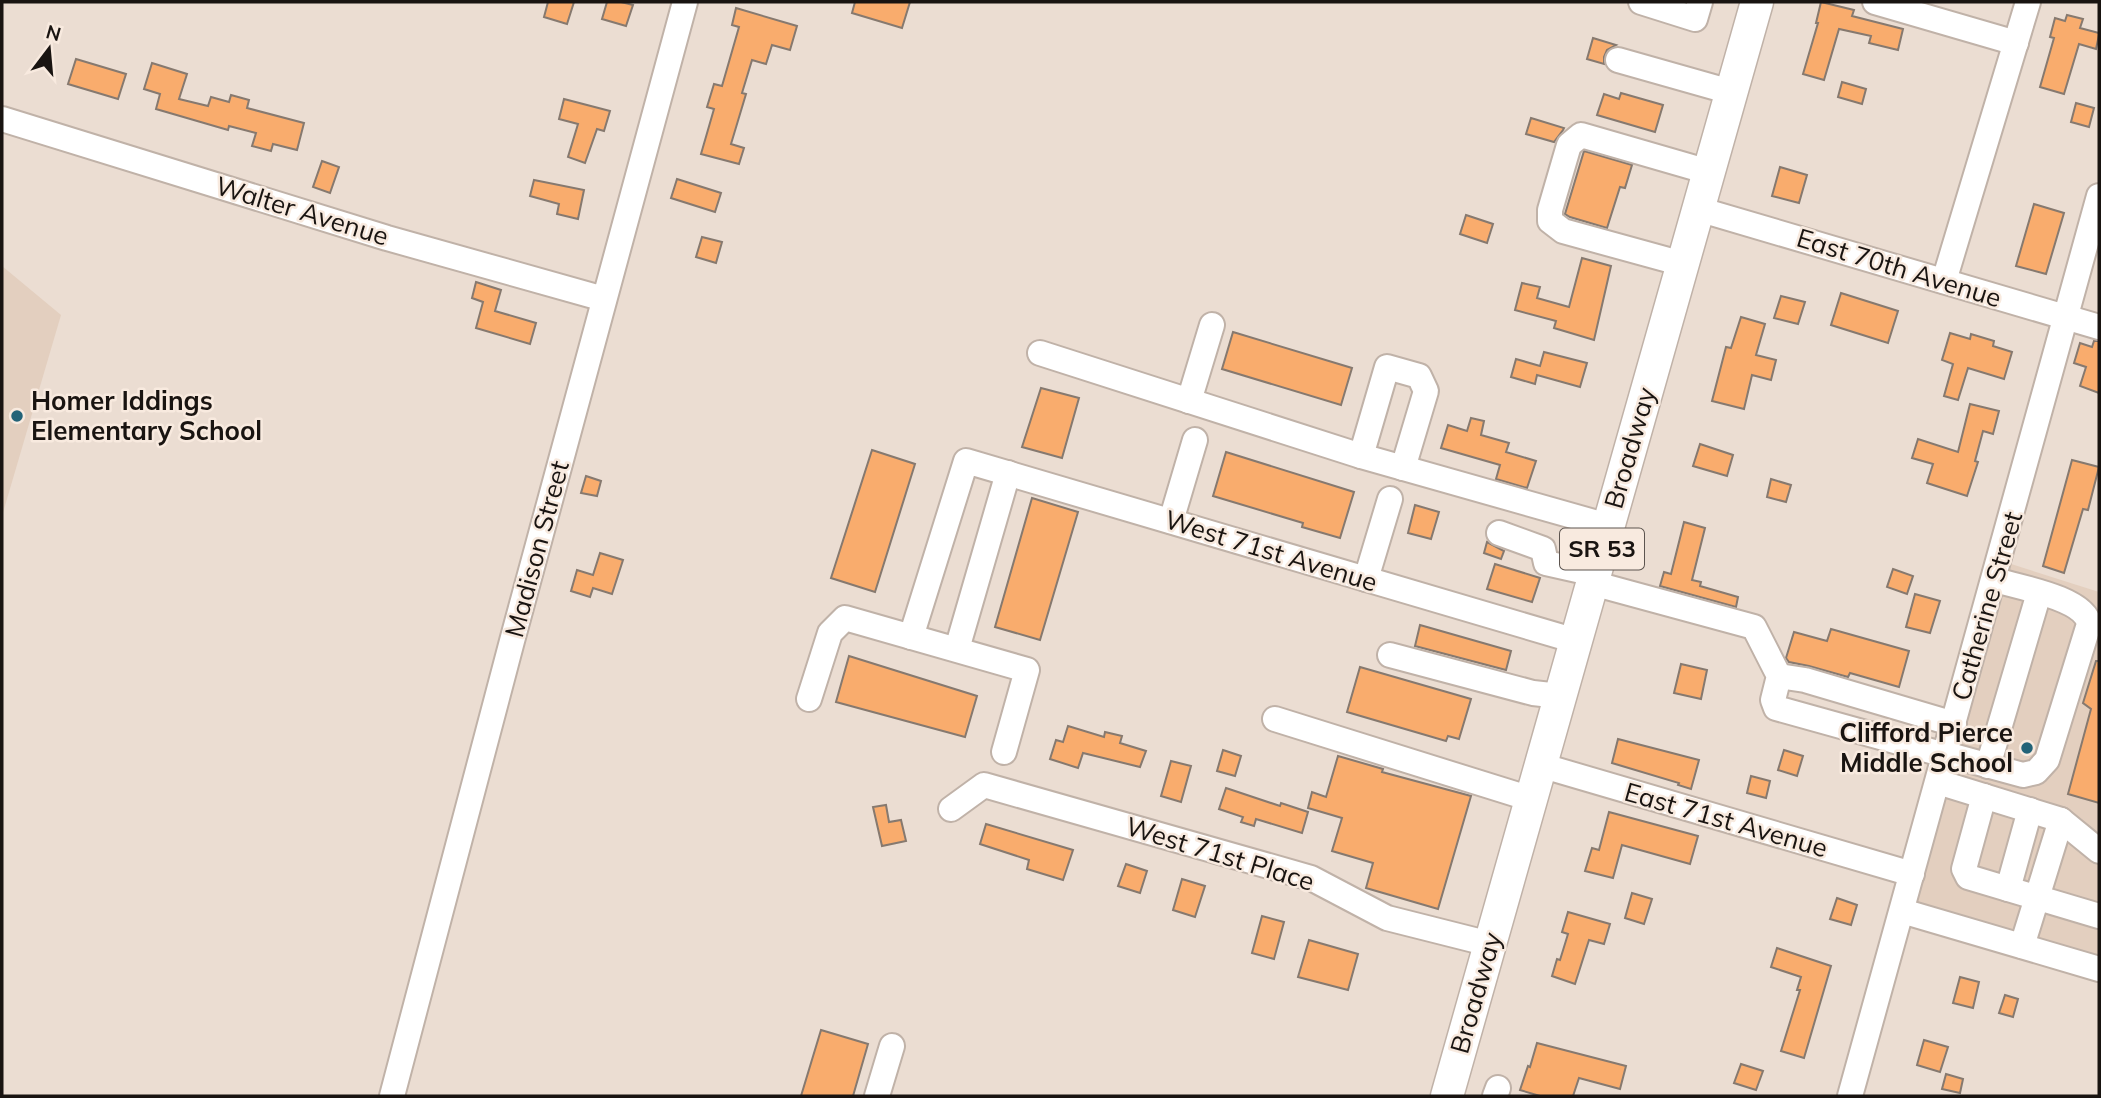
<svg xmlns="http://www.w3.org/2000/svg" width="2101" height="1098" font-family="Mulish,sans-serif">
	<rect width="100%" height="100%" fill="#ebddd2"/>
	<g fill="#e3cfbf">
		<polygon points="2,266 61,315 2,516"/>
		<polygon points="2008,563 2099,592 2099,959 1910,903"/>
	</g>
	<g fill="#f9ac6d" stroke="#86796f" stroke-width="2">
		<polygon points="548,2 574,2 567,24 544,17"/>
		<polygon points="607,2 621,2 633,5 626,26 602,19"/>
		<polygon points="855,2 910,2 902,28 852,13"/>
		<polygon points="1821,2 1854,10 1852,16 1903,29 1898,50 1869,43 1871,36 1839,29 1824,80 1803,74 1818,23 1816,23"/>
		<polygon points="736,8 797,26 790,50 772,45 766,64 752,60 742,93 746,94 731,144 744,148 739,164 701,154 714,109 707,107 714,84 722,86 739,27 732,25"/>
		<polygon points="2067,15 2083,19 2080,28 2099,33 2099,35 2096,49 2079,44 2064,94 2040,87 2054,38 2050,37 2055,18 2065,21"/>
		<polygon points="1593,38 1616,45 1607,50 1604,57 1604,64 1587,59"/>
		<polygon points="76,59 126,74 118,99 68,84"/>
		<polygon points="152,63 187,74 179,99 208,106 211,97 229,102 231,95 249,100 247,108 304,123 297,150 273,144 271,151 252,146 256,133 229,126 228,130 156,109 160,94 144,89"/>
		<polygon points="1842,82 1866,89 1862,104 1838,97"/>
		<polygon points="1621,93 1663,105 1655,132 1597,115 1604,94 1619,99"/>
		<polygon points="564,99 610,111 604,131 597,129 585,163 568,157 578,124 559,119"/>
		<polygon points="2076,103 2094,108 2089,127 2071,122"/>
		<polygon points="1531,118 1564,128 1563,130 1554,142 1526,134"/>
		<polygon points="1584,151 1632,165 1625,188 1620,187 1607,228 1570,217 1565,214"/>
		<polygon points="322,161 339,167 330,193 313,187"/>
		<polygon points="1780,167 1807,175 1799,203 1772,196"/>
		<polygon points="677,179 721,193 715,212 671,198"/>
		<polygon points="534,180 584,190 578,219 557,214 559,204 530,196"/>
		<polygon points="2034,204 2064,213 2046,274 2016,266"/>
		<polygon points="1466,215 1493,224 1487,243 1460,234"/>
		<polygon points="702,237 722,242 716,263 696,257"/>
		<polygon points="1582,258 1611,266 1594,340 1554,328 1556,321 1515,310 1522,283 1540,287 1537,298 1569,307"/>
		<polygon points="476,282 501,290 495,311 536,323 530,344 476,328 483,302 472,298"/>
		<polygon points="1841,293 1898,311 1888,343 1831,325"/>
		<polygon points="1781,296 1805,302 1798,324 1774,318"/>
		<polygon points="1741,317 1765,324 1756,355 1776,360 1771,380 1752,375 1744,409 1712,401 1726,347 1731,348"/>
		<polygon points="1233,332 1352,368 1341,405 1222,369"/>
		<polygon points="1950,333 1970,339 1971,334 1994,341 1993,346 2012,352 2004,379 1968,368 1958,400 1944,396 1953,364 1942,360"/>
		<polygon points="2094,341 2099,341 2099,393 2080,386 2086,367 2074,363 2080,343 2092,347"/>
		<polygon points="1544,352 1587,363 1580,387 1537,375 1535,384 1511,377 1516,359 1540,366"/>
		<polygon points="1041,388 1079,398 1062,458 1022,447"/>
		<polygon points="1970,404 1999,411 1993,434 1983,431 1975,461 1978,462 1967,496 1927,483 1933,464 1912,458 1918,439 1958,452"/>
		<polygon points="1471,418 1484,421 1481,435 1509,443 1506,452 1536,461 1527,488 1496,479 1500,465 1441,448 1448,425 1467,431"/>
		<polygon points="1700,444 1733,455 1727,476 1693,466"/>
		<polygon points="872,450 915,464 875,592 831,578"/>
		<polygon points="1226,452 1354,492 1340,538 1302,527 1303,523 1213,496"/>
		<polygon points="2072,460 2099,467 2088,510 2083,509 2064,573 2043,566"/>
		<polygon points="586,476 601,481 597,496 581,493"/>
		<polygon points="1771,479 1791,485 1786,502 1767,497"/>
		<polygon points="1032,498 1078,512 1040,640 995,627"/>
		<polygon points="1415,505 1439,512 1431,539 1408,533"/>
		<polygon points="1684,522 1705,528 1692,580 1701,582 1700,586 1738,597 1736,607 1660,586 1664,572 1671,574"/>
		<polygon points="1487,542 1504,551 1501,559 1484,553"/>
		<polygon points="600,553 623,560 612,594 593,588 590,597 571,591 577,570 593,575"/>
		<polygon points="1495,564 1540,578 1532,602 1487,589"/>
		<polygon points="1893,569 1913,576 1907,594 1887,587"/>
		<polygon points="1915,594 1940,601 1930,633 1906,627"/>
		<polygon points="1420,625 1511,651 1506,670 1415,646"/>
		<polygon points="1831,629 1909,651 1899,687 1850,673 1848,677 1809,666 1789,662 1786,658 1794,632 1827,641"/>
		<polygon points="849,656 977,696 965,737 836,702"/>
		<polygon points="2096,661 2099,661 2099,803 2068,794 2091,709 2083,703"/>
		<polygon points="1681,664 1707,670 1701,699 1674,693"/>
		<polygon points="1360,667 1471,699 1459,739 1448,736 1446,741 1347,712"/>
		<polygon points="1068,726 1104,737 1105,732 1122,736 1120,743 1146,751 1140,767 1083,753 1078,768 1050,759 1056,740 1063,742"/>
		<polygon points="1618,739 1699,760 1691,789 1678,785 1679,783 1612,763"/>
		<polygon points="1223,750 1241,756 1235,776 1217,771"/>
		<polygon points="1784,750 1803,756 1797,776 1778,770"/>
		<polygon points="1338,756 1383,769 1382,772 1471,796 1438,909 1366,888 1373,863 1332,851 1342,818 1308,808 1312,792 1326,797"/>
		<polygon points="1171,761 1191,766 1181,802 1161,796"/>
		<polygon points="1751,776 1770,781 1766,798 1747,793"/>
		<polygon points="1226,788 1280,806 1281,803 1308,812 1302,833 1256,819 1254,826 1241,822 1243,817 1219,809"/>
		<polygon points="886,805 889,822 901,820 906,841 882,846 873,807"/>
		<polygon points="1609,812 1698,836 1690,864 1622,845 1613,878 1585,871 1592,848 1599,850"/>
		<polygon points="986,824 1073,850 1063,880 1027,869 1029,860 980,844"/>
		<polygon points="1126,864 1147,871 1140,893 1118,886"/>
		<polygon points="1182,879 1205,886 1195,917 1173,910"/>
		<polygon points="1632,893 1652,899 1644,924 1625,918"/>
		<polygon points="1837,898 1857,905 1851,925 1830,919"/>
		<polygon points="1568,912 1610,924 1604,944 1589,940 1575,984 1552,976 1557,959 1560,960 1568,934 1562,932"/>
		<polygon points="1262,916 1284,922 1274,959 1252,953"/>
		<polygon points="1309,940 1358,954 1348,990 1298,977"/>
		<polygon points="1777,948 1831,966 1804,1058 1781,1051 1800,990 1797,990 1801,977 1771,967"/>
		<polygon points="1960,977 1979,982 1973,1008 1953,1003"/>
		<polygon points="2005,995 2018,999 2013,1017 1999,1013"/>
		<polygon points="821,1030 868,1044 853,1096 801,1096"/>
		<polygon points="1924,1040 1948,1047 1940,1072 1917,1065"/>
		<polygon points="1537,1043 1626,1066 1620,1089 1579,1078 1573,1096 1540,1096 1520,1090 1528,1066 1530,1067"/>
		<polygon points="1741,1064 1763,1071 1756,1090 1734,1083"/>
		<polygon points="1946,1074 1963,1079 1960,1093 1942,1089"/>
	</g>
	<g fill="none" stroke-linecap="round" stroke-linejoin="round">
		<g stroke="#c0b2a8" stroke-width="28">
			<g id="minor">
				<polyline points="1641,2 1695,19 1700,2"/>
				<polyline points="1875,2 2016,43"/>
				<polyline points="1618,60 1731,92"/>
				<polyline points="2,119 387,238 604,299"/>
				<polyline points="1698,209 2099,327"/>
				<polyline points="1683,264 1563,231 1550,221 1550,210 1569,145 1581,135 1709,172"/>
				<polyline points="1944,281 2028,2"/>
				<polyline points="1040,353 1361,456 1608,526"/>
				<polyline points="1189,401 1212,325"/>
				<polyline points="1361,456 1387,367 1419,376 1426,391 1403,468"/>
				<polyline points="1171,521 1195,440"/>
				<polyline points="1499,533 1543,549 1546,563 1595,574"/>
				<polyline points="1366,579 1390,499"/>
				<polyline points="1592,583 1754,627 1779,676 1773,700 1776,708 1945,755"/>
				<polyline points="911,637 966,461 1576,641"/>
				<polyline points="957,649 1008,473"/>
				<polyline points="1390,655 1533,693 1560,696"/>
				<polyline points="1779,676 1805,680 1954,724"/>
				<polyline points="809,699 830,633 845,618 1027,670 1004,752"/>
				<polyline points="1275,719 1531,799"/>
				<path d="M 1946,754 L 2023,775 L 2036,772 L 2047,760 L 2089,624 C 2085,598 2018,587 1995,580"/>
				<polyline points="1540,765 1912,874"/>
				<polyline points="1988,766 2039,593"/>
				<polyline points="1938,782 2061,820 2099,851"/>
				<polyline points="1984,796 1964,869 1968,877 2099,916"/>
				<polyline points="951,809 984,785 1311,878 1387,918 1490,944"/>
				<polyline points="2008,889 2030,810"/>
				<polyline points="1902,911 2099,969"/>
				<polyline points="2022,946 2061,820"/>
				<polyline points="392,1096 512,641 685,2"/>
				<polyline points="877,1096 892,1046"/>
				<polyline points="1495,1096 1498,1088"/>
				<polyline points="1850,1096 2099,196"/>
			</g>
		</g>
		<g stroke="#c0b2a8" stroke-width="35">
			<polyline id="major" points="1447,1096 1757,2"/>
		</g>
		<use href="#minor" stroke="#fff" stroke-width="24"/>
		<use href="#major" stroke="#fff" stroke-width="32"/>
	</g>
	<g fill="#236378" stroke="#f8eadf" stroke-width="2.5">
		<circle cx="17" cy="416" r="7"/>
		<circle cx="2027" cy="748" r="7"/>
	</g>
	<g text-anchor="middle" stroke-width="5" stroke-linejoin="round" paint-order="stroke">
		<rect fill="#f8eadf" stroke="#5c544f" stroke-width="2" x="1560" y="528.5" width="84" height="41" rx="5"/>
		<g font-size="24" font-weight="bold" fill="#191411">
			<text x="1602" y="557">SR 53</text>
		</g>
		<g font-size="26" fill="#191411" stroke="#f8eadf">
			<text transform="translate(302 211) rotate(17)" y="9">Walter Avenue</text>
			<text transform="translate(1899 268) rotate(17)" y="9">East 70th Avenue</text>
			<text transform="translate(1630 448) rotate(-74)" y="9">Broadway</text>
			<text transform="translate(537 549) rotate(-75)" y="9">Madison Street</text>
			<text transform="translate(1271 551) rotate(17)" y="9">West 71st Avenue</text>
			<text transform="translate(1987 606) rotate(-74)" y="9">Catherine Street</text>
			<text transform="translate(1726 820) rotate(16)" y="9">East 71st Avenue</text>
			<text transform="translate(1220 854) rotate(17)" y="9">West 71st Place</text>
			<text transform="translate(1476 993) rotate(-74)" y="9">Broadway</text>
		</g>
		<g font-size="26" font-weight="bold" fill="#191411" stroke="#f8eadf" text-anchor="start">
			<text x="31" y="410">Homer Iddings<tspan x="31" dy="30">Elementary School</tspan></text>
			<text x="2013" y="742" text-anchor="end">Clifford Pierce<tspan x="2013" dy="30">Middle School</tspan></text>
		</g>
	</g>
	<rect width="2101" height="1098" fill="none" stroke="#191411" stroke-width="7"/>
	<g transform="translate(49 49) rotate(16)" stroke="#f8eadf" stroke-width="5" paint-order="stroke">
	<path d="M0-5L12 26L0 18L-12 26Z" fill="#191411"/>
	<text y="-10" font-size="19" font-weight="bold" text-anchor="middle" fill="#191411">N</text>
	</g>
</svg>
